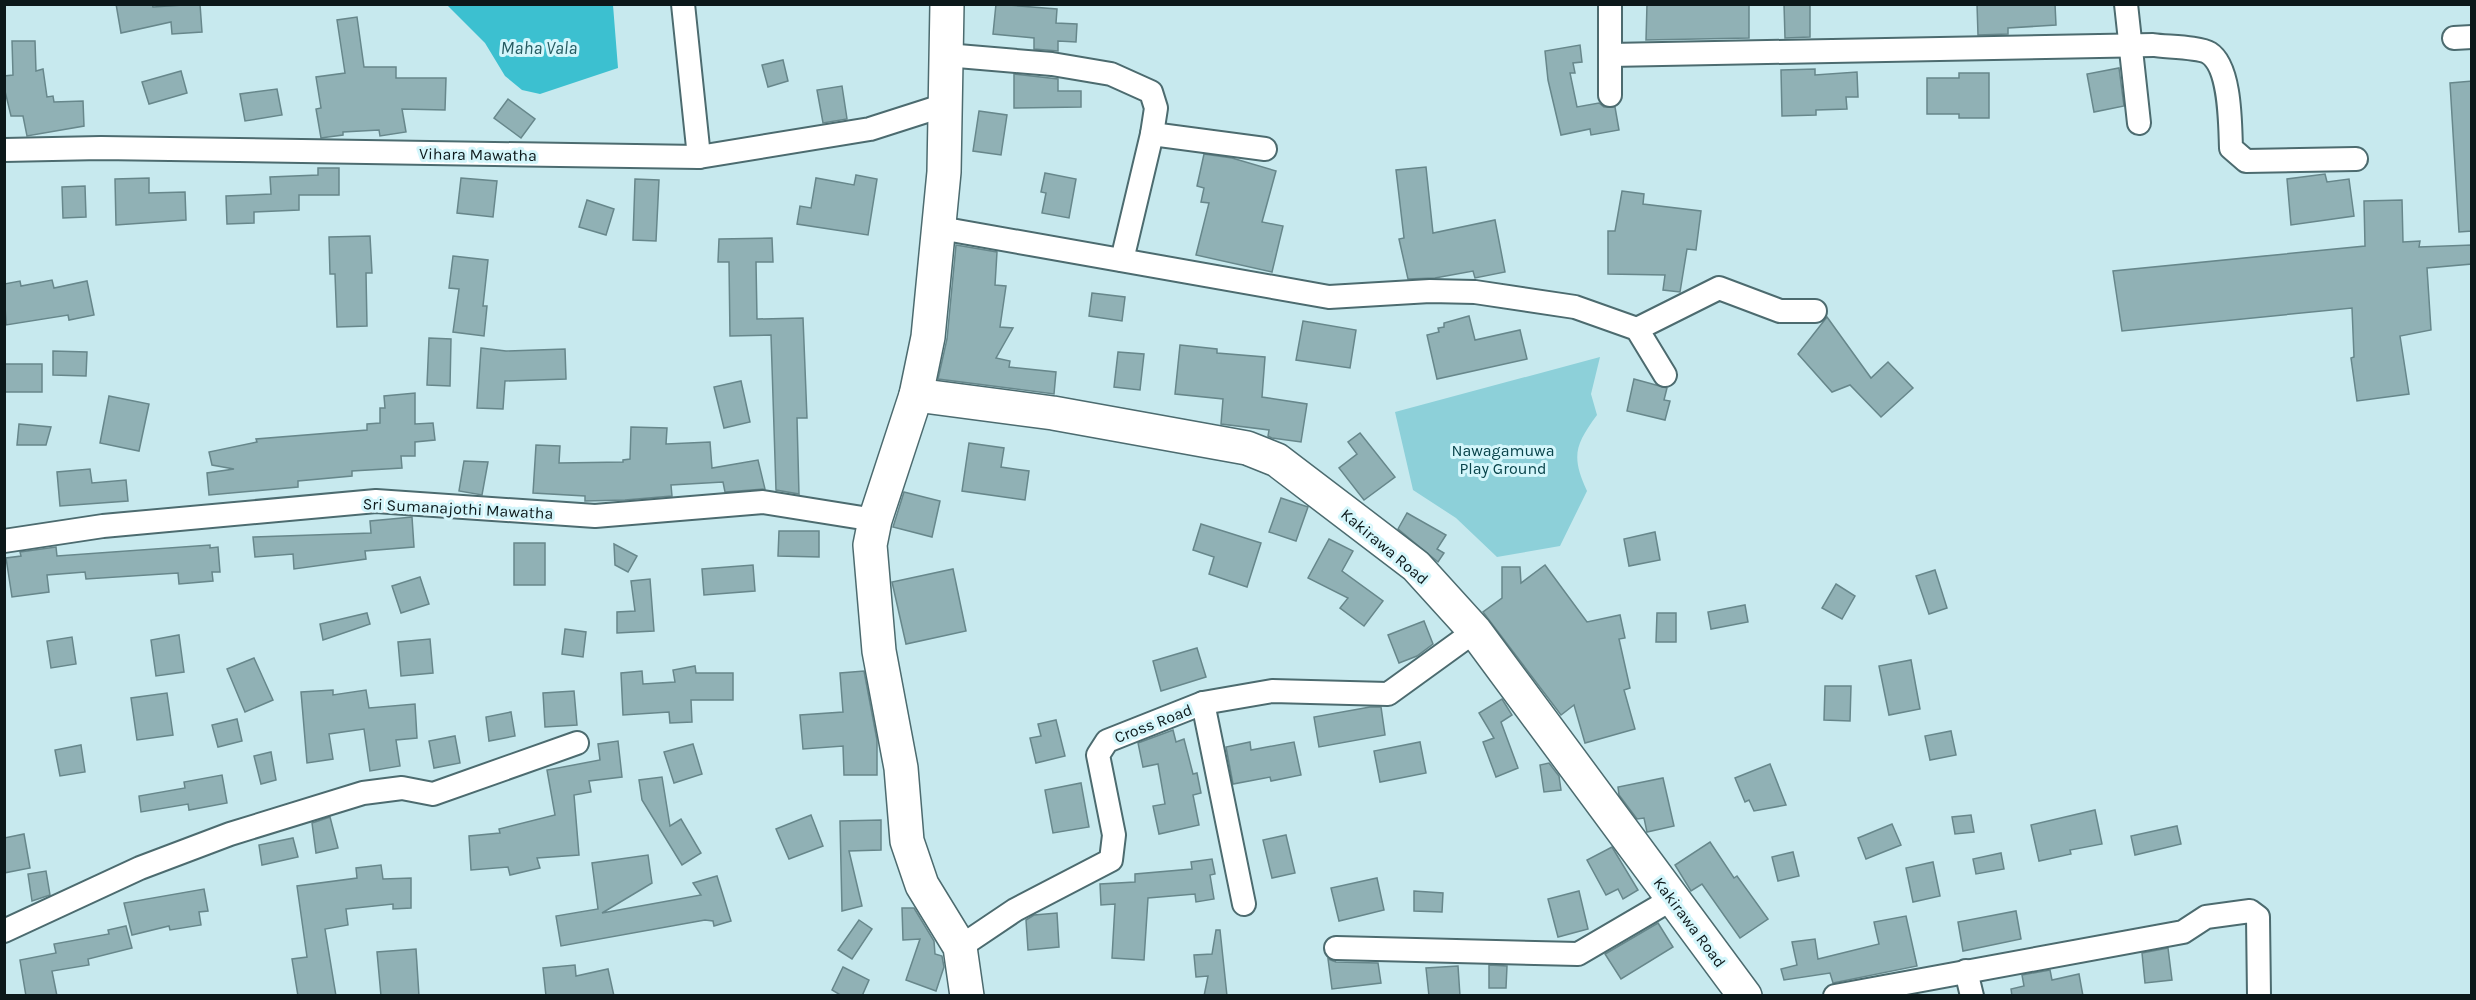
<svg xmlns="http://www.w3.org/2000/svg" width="2476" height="1000" font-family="Karla,sans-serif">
	<rect width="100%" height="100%" fill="#c7e9ee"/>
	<path fill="#8dd0d9" d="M 1600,357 L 1591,394 L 1597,415 C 1575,445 1571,456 1587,491 L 1560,546 L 1497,557 L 1456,518 L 1413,490 L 1395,412 Z"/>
	<polygon fill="#3cc0d0" points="447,5 613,5 618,68 540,94 522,90 505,76 485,43"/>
	<g fill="#90b1b5" stroke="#67878b" stroke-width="1.5">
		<polygon points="116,4 152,4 153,7 200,4 202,32 172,34 171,22 121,33"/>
		<polygon points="996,4 1057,9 1056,23 1077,24 1076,42 1058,41 1058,51 1034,49 1034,38 993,34"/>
		<polygon points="1647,4 1749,4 1749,38 1646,40"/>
		<polygon points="1784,4 1810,4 1810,37 1785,38"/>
		<polygon points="1977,4 2055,4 2056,25 2008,28 2008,34 1978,35"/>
		<polygon points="357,17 364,67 396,67 396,78 446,78 445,110 402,109 406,132 380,136 379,130 343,132 343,135 321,138 316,109 321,108 316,77 345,73 337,20"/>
		<polygon points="12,41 35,41 36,71 43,69 47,97 53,96 54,102 83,101 84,126 27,136 23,116 11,116 4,87 4,76 13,75"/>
		<polygon points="1580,45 1582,62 1573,63 1575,73 1570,73 1577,107 1599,103 1604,107 1615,107 1619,130 1591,135 1590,129 1561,135 1548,80 1545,51"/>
		<polygon points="783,60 788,81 768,87 762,65"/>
		<polygon points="2119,68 2124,106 2094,112 2087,74"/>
		<polygon points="1815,69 1815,75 1857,72 1858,97 1846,97 1847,109 1816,110 1816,115 1782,116 1781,70"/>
		<polygon points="181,71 187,93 149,104 142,82"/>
		<polygon points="1959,73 1989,73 1989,118 1959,118 1959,114 1927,114 1927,78 1959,78"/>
		<polygon points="1014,74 1058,79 1058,91 1081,91 1081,107 1014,108"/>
		<polygon points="2472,81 2472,231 2459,232 2450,83"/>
		<polygon points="842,86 847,119 823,123 817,90"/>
		<polygon points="277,89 282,115 245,121 240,94"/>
		<polygon points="508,99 535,119 521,138 494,118"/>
		<polygon points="979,111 1007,115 1001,155 973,151"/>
		<polygon points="1204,154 1232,158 1276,171 1262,222 1283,226 1272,272 1196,255 1209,203 1201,202 1204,188 1197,186"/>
		<polygon points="1426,167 1433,233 1495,220 1505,272 1475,278 1473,271 1435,278 1408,279 1399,239 1404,238 1396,170"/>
		<polygon points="318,168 339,168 339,195 299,195 299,210 254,212 254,223 227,224 226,196 271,194 270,177 318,175"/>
		<polygon points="1045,173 1076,179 1069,218 1042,213 1046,193 1041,192"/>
		<polygon points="2325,174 2327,182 2349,179 2354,216 2291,225 2287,179"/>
		<polygon points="856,175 877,179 868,235 797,224 800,206 811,208 816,178 854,185"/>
		<polygon points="149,178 149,193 185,192 186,220 116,225 115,179"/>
		<polygon points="461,178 497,181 493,217 457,213"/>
		<polygon points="635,179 659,180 656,241 633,240"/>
		<polygon points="85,186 86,217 63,218 62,187"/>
		<polygon points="1622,191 1644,194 1643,204 1701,211 1696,250 1687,249 1680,292 1663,290 1665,275 1608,274 1608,231 1615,231"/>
		<polygon points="587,200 614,209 606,235 579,227"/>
		<polygon points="2402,200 2403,242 2420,241 2419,247 2472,245 2472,264 2427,268 2431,330 2400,336 2409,394 2357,401 2351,358 2354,357 2352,308 2122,331 2113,271 2365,246 2364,201"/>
		<polygon points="370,236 372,273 366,273 367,326 337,327 335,274 330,274 329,237"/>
		<polygon points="772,238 773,262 756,262 757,319 803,318 807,418 797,418 799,494 776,490 771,335 730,336 729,262 718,262 719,239"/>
		<polygon points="956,245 997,252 995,285 1006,286 1000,327 1013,328 996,358 1010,361 1009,367 1056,372 1054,394 938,379 947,339"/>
		<polygon points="453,256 488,260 483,306 487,306 484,336 453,332 459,289 449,288"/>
		<polygon points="52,280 54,288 87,281 94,315 69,320 68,315 6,325 4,284 20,281 21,286"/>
		<polygon points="1092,293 1125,297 1122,321 1089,316"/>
		<polygon points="1469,316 1475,340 1520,330 1527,359 1437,379 1427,335 1439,332 1438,328 1444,327 1444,323"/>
		<polygon points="1827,317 1871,378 1888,362 1913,388 1881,417 1850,385 1832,392 1798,354"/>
		<polygon points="1303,321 1356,330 1350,368 1296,360"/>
		<polygon points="429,338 451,339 450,386 427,385"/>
		<polygon points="1180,345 1217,349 1217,353 1265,357 1262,397 1307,404 1301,442 1272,438 1268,436 1269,430 1221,424 1223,399 1175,394"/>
		<polygon points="481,348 506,351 565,349 566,379 505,381 503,409 477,408"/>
		<polygon points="53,351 87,352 86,376 53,375"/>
		<polygon points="1118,352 1144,354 1140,390 1114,387"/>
		<rect x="4" y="364" width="38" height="28"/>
		<polygon points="1634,379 1667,388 1664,400 1670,401 1665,420 1627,411"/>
		<polygon points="741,381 750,422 724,428 714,387"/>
		<polygon points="415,393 415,424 433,423 435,440 415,442 415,456 401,456 402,468 352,471 352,476 298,481 298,487 209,495 207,473 234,469 212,465 209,452 257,442 256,439 367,430 367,424 380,423 380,408 385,408 384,396"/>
		<polygon points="109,396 149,404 139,451 100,443"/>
		<polygon points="19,424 51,427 46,445 17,445"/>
		<polygon points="631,427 667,428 666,444 710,442 712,468 758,460 765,489 725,492 723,482 671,485 672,496 625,500 585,501 585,496 533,493 536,445 560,446 559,463 623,462 623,460 630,459"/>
		<polygon points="1360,433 1395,477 1364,500 1339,468 1357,454 1348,442"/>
		<polygon points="969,443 1004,448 1001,467 1029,471 1025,500 962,491"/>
		<polygon points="464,461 488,462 482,495 459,491"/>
		<polygon points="90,469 92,483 126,480 128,501 60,506 57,472"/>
		<polygon points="904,492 940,501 932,537 893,527"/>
		<polygon points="1281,498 1308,507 1296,541 1269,532"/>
		<polygon points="1407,513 1446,535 1437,549 1444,553 1438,562 1398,529"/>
		<polygon points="412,517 414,547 365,551 366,559 294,569 293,554 255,557 253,537 371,533 370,521"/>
		<polygon points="1201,524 1261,543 1247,587 1209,574 1214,557 1193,550"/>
		<polygon points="779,531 819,531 819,557 778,556"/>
		<polygon points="1655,532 1660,560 1629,566 1624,539"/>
		<polygon points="1329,539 1353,551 1342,571 1383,601 1364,626 1340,608 1348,598 1308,578"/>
		<rect x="514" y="543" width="31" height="42"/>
		<polygon points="614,544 637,556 628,572 615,565"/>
		<polygon points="210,545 210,548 218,547 220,572 212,572 213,581 179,584 178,573 86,579 85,572 47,575 49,592 12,597 6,558 21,556 20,552 56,547 57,556"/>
		<polygon points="753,565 755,591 704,595 702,569"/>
		<polygon points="1545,565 1587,622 1620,615 1625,638 1619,639 1630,688 1624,690 1635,729 1585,743 1574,705 1561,715 1483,612 1502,598 1502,567 1520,567 1521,583"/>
		<polygon points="953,569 966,631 906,644 892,582"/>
		<polygon points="1935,570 1947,608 1929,614 1916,576"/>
		<polygon points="420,577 429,604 401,613 392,586"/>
		<polygon points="650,579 654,631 617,633 617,612 635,611 631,581"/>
		<polygon points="1836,584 1855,596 1842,619 1822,608"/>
		<polygon points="1745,605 1748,622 1711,629 1708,612"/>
		<polygon points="367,613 370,624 323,640 320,624"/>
		<polygon points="1657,613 1676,613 1676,642 1656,642"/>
		<polygon points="1424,621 1433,644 1417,656 1399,663 1388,635"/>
		<polygon points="565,629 586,632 583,657 562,654"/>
		<polygon points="179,635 184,672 156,676 151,640"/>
		<polygon points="72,637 76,664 51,668 47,641"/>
		<polygon points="430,639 433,673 401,676 398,642"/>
		<polygon points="1197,648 1206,677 1161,691 1153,661"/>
		<polygon points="254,658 273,700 245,712 227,669"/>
		<polygon points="1911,660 1920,709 1889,715 1879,666"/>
		<polygon points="695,666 696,673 733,673 733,700 691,700 692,722 670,723 669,712 623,715 621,673 642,671 643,684 675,682 673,670"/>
		<polygon points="864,671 877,740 877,775 844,775 843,746 803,749 800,715 843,712 840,673"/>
		<polygon points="1825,686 1851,686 1850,721 1824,720"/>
		<polygon points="333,690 333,695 366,690 369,708 415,704 417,738 396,740 400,766 370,771 364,729 329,734 333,759 307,763 301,692"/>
		<polygon points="574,691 577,725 545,727 543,693"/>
		<polygon points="167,693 173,735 137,740 131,698"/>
		<polygon points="1502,699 1512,715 1501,722 1518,768 1496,777 1483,742 1494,738 1479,713"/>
		<polygon points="1370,707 1381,707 1385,735 1319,747 1314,717"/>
		<polygon points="511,712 515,736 489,741 486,717"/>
		<polygon points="237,719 242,741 218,747 212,725"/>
		<polygon points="1056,720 1065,756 1036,763 1030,738 1041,736 1038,724"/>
		<polygon points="1173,730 1176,742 1184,739 1193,774 1197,773 1201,793 1193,795 1199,825 1159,834 1153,806 1165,804 1158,764 1143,767 1138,743"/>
		<polygon points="1951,731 1956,755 1930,760 1925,736"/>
		<polygon points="455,736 460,763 434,768 429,741"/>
		<polygon points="618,741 622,777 589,781 591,792 574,795 579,855 537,858 540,868 510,875 508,867 471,870 469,836 500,833 499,829 555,815 547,770 600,760 598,744"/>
		<polygon points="1250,742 1251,750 1294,742 1301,775 1271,781 1270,777 1233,784 1226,747"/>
		<polygon points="1420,742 1426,773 1380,782 1374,751"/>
		<polygon points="693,744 702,774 674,783 664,752"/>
		<polygon points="81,745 85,772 60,776 55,750"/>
		<polygon points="271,752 276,780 261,784 254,756"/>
		<polygon points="1549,763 1559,776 1561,790 1544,792 1540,765"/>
		<polygon points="1770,764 1786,805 1754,811 1749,800 1745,802 1735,778"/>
		<polygon points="222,775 227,803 189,810 188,804 141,812 139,796 185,788 184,782"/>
		<polygon points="662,777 670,826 681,819 701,853 682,865 642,800 639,780"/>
		<polygon points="1663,778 1674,826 1647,832 1644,818 1637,819 1619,795 1618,787"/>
		<polygon points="1081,783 1089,827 1053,833 1045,790"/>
		<polygon points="2095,810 2102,844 2070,850 2071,854 2039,861 2031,825"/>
		<polygon points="811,815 823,846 789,859 776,829"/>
		<polygon points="1971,815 1974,832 1955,834 1952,817"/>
		<polygon points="330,817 338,848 316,853 312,823"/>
		<polygon points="881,820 881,850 849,851 862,906 842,911 840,821"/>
		<polygon points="1892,824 1901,845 1866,859 1858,838"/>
		<polygon points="2177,826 2181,844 2135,855 2131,836"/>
		<polygon points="24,834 30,868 4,873 4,838"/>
		<polygon points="1286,835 1295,873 1272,878 1263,840"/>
		<polygon points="293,838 298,857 262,865 259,845"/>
		<polygon points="1710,842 1734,878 1737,876 1768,919 1740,938 1702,884 1691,891 1675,865"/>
		<polygon points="1612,847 1638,890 1623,899 1618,889 1606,895 1587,860"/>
		<polygon points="1793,852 1799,876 1778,881 1772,857"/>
		<polygon points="2001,853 2004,869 1976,874 1973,859"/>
		<polygon points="648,855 652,883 602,913 701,895 693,883 717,876 731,921 714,926 713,921 705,920 561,946 556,916 598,909 592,863"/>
		<polygon points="1212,859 1215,874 1210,875 1214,899 1196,902 1195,894 1148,898 1144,960 1112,958 1115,904 1101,905 1100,884 1135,882 1135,874 1192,869 1191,862"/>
		<polygon points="1933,862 1940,896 1913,902 1906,868"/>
		<polygon points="381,865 383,879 411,878 411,908 393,909 393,904 346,909 348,925 325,929 336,996 298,996 292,959 307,957 297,886 357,878 356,868"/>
		<polygon points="46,871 50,895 32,901 28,874"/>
		<polygon points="1377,878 1384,910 1339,921 1331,888"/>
		<polygon points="204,889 208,911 199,912 201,925 170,930 169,926 132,935 124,903"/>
		<polygon points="1414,891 1443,893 1442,912 1414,911"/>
		<polygon points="1579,891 1588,929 1558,937 1548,899"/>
		<polygon points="902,908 914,908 934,941 935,954 942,956 944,967 936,991 906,980 920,939 903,940"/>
		<polygon points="2016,911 2021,939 1963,951 1958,922"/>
		<polygon points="1057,913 1059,947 1028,950 1026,920 1034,915"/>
		<polygon points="1906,916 1917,966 1833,983 1830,973 1784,980 1781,969 1797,965 1792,942 1815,939 1818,959 1879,944 1874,922"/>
		<polygon points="859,920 872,929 852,959 838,950"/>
		<polygon points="1658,923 1673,947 1621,979 1605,954"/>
		<polygon points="126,926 132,948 88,959 89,965 52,971 57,996 26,996 20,960 56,953 54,944 109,934 108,930"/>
		<polygon points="1216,930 1220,930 1227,996 1204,996 1208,976 1196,977 1194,955 1212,954"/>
		<polygon points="2168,948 2172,980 2145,983 2142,953"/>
		<polygon points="416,949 419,996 381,996 377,952"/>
		<polygon points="1328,959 1336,962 1378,963 1381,983 1332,989"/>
		<polygon points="575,965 576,976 608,969 614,996 546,996 543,968"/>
		<polygon points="1489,965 1507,966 1506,988 1489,988"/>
		<polygon points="1458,966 1460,996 1429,996 1426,968"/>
		<polygon points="843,967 869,980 862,996 842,996 832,990"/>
		<polygon points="2050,970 2052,980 2079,974 2083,996 2012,996 2011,989 2024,986 2022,975"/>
	</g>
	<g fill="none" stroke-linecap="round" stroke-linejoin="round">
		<g stroke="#4c6b6f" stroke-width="26">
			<g id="street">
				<polyline points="683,4 699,157"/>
				<polyline points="2126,4 2139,123"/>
				<polyline points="2454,38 2472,37"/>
				<polyline points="946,55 1052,64 1111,74 1151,92 1156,108 1152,134 1122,260"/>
				<path d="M 1610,55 L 2153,45 C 2166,47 2200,47 2209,53 C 2231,67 2230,125 2231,148 L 2246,161 L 2356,159"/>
				<polyline points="1610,95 1610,4"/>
				<polyline points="1152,134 1265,149"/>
				<polyline points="4,150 101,148 699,157 870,129 945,105"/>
				<polyline points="940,228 1329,297 1430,291 1475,292 1575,307 1637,329 1665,375"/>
				<polyline points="1637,329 1719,288 1780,311 1815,311"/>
				<polyline points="4,541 103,526 376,501 595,516 763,502 875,520"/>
				<polyline points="1203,703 1244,904"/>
				<polyline points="4,931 140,868 230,834 363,793 402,788 433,794 577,743"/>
				<polyline points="960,947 1015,910 1111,860 1114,835 1098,755 1107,741 1203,703 1272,691 1388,694 1475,631"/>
				<polyline points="1336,948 1578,954 1672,899"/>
				<polyline points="1966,971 1972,996"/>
				<polyline points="1835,996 2183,932 2206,917 2250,911 2258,917 2259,996"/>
			</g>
		</g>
		<g stroke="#4c6b6f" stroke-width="36">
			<g id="secondary">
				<polyline points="947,4 944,172 928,337 916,395 875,520 870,545 879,651 901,768 907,841 922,885 960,947 967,996"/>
				<polyline points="916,395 1053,413 1247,448 1277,460 1416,566 1475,631 1745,996"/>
			</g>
		</g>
		<use href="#street" stroke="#fff" stroke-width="22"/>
		<use href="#secondary" stroke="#fff" stroke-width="33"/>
	</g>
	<g text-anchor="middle" stroke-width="6" stroke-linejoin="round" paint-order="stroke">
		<g font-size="16" fill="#0c181a" stroke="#d4f6fb">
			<text transform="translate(478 154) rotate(1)" y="6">Vihara Mawatha</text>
			<text transform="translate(458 508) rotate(3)" y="6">Sri Sumanajothi Mawatha</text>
			<text transform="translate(1385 546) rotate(40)" y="6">Kakirawa Road</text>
			<text transform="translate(1153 723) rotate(-21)" y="6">Cross Road</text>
			<text transform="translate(1690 922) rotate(53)" y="6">Kakirawa Road</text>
		</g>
		<g font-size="16" fill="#09444b" stroke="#d4f6fb">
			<text x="1503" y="456">Nawagamuwa<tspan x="1503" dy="18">Play Ground</tspan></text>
		</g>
		<g font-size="18" font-style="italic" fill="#255b61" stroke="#d4f6fb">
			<text x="539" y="54">Maha Vala</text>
		</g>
	</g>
	<rect width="2476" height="1000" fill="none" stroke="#0c181a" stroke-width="12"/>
</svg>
